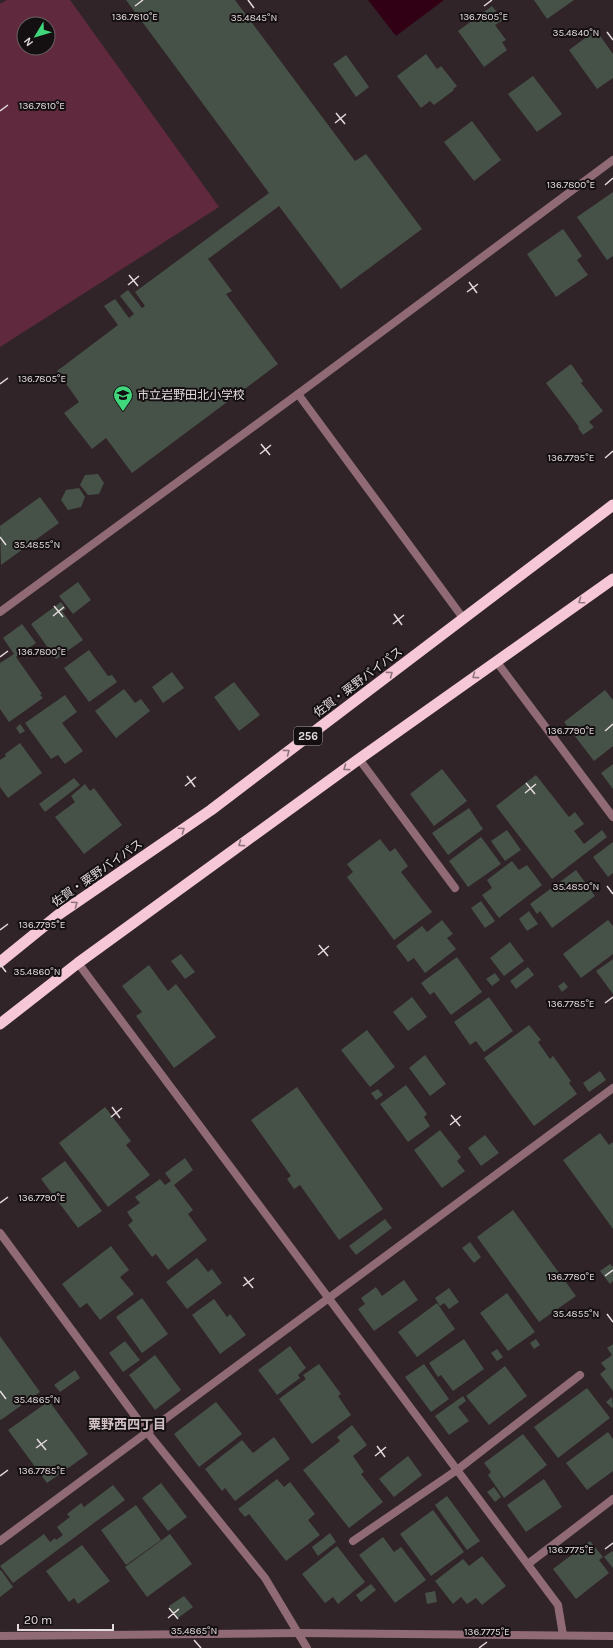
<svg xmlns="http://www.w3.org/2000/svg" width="613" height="1648" font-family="Karla,'Noto Sans JP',sans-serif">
	<rect width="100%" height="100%" fill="#302428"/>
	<path fill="#61293e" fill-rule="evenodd" d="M 7,0 L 70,0 L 219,207 L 0,347 L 0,4 ZM 24,24 L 48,24 L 48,48 L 24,48 Z"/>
	<polygon fill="#320015" points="368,0 444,0 396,36"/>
	<g fill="#465148">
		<polygon points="126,0 235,0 355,161 366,154 422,229 341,289 279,206 208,259 232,291 226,294 278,364 132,473 106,438 92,449 64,413 79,402 57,371 118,325 104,306 115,299 129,318 134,314 120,296 128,290 142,308 145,306 135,292 269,193"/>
		<polygon points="534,0 574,0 547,19"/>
		<polygon points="492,6 503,20 495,25 506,40 502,42 507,50 484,67 458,31"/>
		<polygon points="596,30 613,54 613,78 597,89 569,50"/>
		<polygon points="426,54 437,69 441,66 457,86 453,89 454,90 434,105 430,101 421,108 397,76"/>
		<polygon points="346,55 369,87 356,97 333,64"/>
		<polygon points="533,76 562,114 537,132 508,94"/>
		<polygon points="472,121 501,160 474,181 444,142"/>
		<polygon points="613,192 613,256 607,260 577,217"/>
		<polygon points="563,229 582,256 577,260 588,275 556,297 527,254"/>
		<polygon points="571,364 583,381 581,383 603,411 589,422 594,427 583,435 578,428 579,427 546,383"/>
		<polygon points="98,474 104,483 99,494 88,495 80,485 85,475"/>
		<polygon points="79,488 85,497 81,507 68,510 61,500 66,490"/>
		<polygon points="40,497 59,523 1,565 0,526"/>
		<polygon points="78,582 91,600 73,614 59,596"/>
		<polygon points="61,602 66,609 62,611 83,640 56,659 31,624"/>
		<polygon points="22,624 36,643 16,657 42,694 40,695 43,698 9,722 0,709 0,663 14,654 3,638"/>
		<polygon points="89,650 108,676 112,675 117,682 89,702 64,668"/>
		<polygon points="172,672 184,688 163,703 152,687"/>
		<polygon points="234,682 260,715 239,731 214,697"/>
		<polygon points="124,689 135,703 141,699 150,711 116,738 95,711"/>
		<polygon points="605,690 613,700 613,746 594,761 564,722"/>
		<polygon points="65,695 77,712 62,723 83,751 65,764 58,755 51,759 25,723"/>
		<polygon points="20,724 25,731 20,734 16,728"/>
		<polygon points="20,743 42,773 8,798 0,787 0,760 6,756 5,754"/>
		<polygon points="613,764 613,789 601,773"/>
		<polygon points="442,769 467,801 434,826 410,794"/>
		<polygon points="536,775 569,817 575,812 584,824 574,831 584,844 602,830 607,837 552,879 496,806"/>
		<polygon points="74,778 80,785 45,812 39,804"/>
		<polygon points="85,784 90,791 94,788 122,825 84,854 55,817 75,802 71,796"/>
		<polygon points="469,808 483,829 448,855 432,833"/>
		<polygon points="507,830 521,850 505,861 491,841"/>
		<polygon points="481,837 501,864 468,887 449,861"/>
		<polygon points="380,839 390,852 395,848 408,866 401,872 432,912 394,940 347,877 353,872 347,864"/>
		<polygon points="613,842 613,873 608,877 593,857"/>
		<polygon points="512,861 519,870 527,865 542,885 499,918 482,895 492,888 487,880"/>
		<polygon points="576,870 595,896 552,928 540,911 537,914 530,904"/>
		<polygon points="481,901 495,921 485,928 471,908"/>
		<polygon points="529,911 538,924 527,931 519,919"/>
		<polygon points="442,920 453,934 447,938 456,949 425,973 414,958 408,962 396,946 422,926 427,932"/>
		<polygon points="608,920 613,926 613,954 581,978 563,954"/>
		<polygon points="510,942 524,961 504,976 490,958"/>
		<polygon points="181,954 195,972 185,979 171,961"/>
		<polygon points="457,957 482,992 451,1015 434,992 430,995 421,983"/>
		<polygon points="613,959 613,994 596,971"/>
		<polygon points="149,965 168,991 176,984 216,1037 174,1068 136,1016 142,1012 122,986"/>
		<polygon points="528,967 534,975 516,989 510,981"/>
		<polygon points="495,973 500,980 492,986 486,979"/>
		<polygon points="564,982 568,987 562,992 558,986"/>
		<polygon points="412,997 427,1017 408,1031 393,1012"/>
		<polygon points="489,997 513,1031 484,1052 476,1041 470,1045 454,1022"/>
		<polygon points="529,1025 541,1040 538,1042 550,1059 553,1056 571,1081 569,1083 577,1094 534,1126 484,1058"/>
		<polygon points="367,1030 395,1067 370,1087 341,1050"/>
		<polygon points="425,1055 446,1084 430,1096 409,1068"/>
		<polygon points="600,1071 606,1080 589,1092 583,1083"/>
		<polygon points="406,1085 427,1114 424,1117 430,1126 408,1142 380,1104"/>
		<polygon points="297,1087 383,1209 339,1240 300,1185 294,1189 287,1179 291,1176 251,1120"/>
		<polygon points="378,1089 383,1095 376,1100 371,1093"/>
		<polygon points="105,1107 131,1141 126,1145 150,1175 108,1207 59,1143"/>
		<polygon points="440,1130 461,1157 457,1161 465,1171 442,1188 414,1150"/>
		<polygon points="600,1133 609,1145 612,1142 613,1144 613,1229 563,1160"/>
		<polygon points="485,1135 499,1153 481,1166 468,1148"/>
		<polygon points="185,1158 193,1170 174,1185 193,1210 188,1214 207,1240 168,1270 156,1254 152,1257 128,1225 133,1221 127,1212 140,1203 135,1197 160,1179 165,1185 171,1181 165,1173"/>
		<polygon points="65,1161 102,1211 78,1228 41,1179"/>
		<polygon points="513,1210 576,1296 539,1322 477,1237"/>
		<polygon points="385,1219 392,1228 356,1255 349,1246"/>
		<polygon points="470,1242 481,1257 474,1263 462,1248"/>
		<polygon points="111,1246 129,1270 120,1277 134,1294 100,1320 87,1303 80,1308 62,1284"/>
		<polygon points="197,1258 208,1272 212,1269 222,1283 187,1309 166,1282"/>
		<polygon points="610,1264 613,1267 613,1281 610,1284 600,1271"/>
		<polygon points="404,1280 418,1300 374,1331 358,1309 365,1304 361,1298 376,1287 382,1296"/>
		<polygon points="449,1288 459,1302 449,1309 444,1303 440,1306 435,1298"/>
		<polygon points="507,1293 535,1332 508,1351 480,1313"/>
		<polygon points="142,1298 168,1334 142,1353 116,1317"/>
		<polygon points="214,1299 227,1317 230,1314 246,1335 220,1354 192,1315"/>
		<polygon points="437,1303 455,1329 417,1357 398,1332"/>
		<polygon points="0,1336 40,1392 1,1420 0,1419"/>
		<polygon points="464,1339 484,1369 453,1391 441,1375 438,1377 429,1363"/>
		<polygon points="536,1339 540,1345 534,1349 530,1343"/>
		<polygon points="125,1341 140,1360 123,1372 109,1353"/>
		<polygon points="613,1344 613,1391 600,1374 606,1369 601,1363 612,1355 607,1348"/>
		<polygon points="290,1346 306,1368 298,1375 300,1378 277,1395 258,1370"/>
		<polygon points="497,1349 503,1357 497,1361 491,1353"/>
		<polygon points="155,1355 181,1390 155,1410 129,1375"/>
		<polygon points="319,1364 341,1394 338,1396 351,1415 312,1444 279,1399 306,1379 303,1375"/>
		<polygon points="424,1364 449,1399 431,1412 405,1377"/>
		<polygon points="505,1366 527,1396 489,1425 466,1396"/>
		<polygon points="75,1370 80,1378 60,1392 54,1385"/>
		<polygon points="587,1388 610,1418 558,1458 534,1427"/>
		<polygon points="463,1396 466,1401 458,1407 469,1421 449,1435 435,1416"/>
		<polygon points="612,1397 613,1407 612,1408 606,1402"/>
		<polygon points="49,1401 88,1454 47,1483 8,1430"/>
		<polygon points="216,1402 242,1434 199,1467 174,1434"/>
		<polygon points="352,1425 367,1445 353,1456 364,1472 361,1474 383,1502 349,1528 303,1470 340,1441 337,1437"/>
		<polygon points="608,1432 613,1439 613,1471 587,1490 566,1463"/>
		<polygon points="523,1434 547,1465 504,1498 488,1475 491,1472 484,1463"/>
		<polygon points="274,1437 290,1459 235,1501 225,1488 222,1491 205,1469 242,1440 253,1453"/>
		<polygon points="408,1456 422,1475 394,1497 379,1479"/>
		<polygon points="277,1479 284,1487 290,1482 315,1514 308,1520 320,1535 286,1561 249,1514 245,1517 238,1509"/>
		<polygon points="544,1479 562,1507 526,1532 507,1505"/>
		<polygon points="161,1483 187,1517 168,1531 142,1498"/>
		<polygon points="113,1485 125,1500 13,1583 0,1566 44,1534 50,1542 55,1538 56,1540 63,1535 57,1527 70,1517 67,1514 81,1503 84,1507"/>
		<polygon points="494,1487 501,1497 495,1502 487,1492"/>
		<polygon points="447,1496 480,1541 467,1550 435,1505"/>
		<polygon points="136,1505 161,1540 126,1565 101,1530"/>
		<polygon points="433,1510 464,1552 431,1576 400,1534"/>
		<polygon points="330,1533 336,1542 318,1556 312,1547"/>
		<polygon points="170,1534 192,1564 147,1597 125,1567"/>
		<polygon points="383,1537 394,1552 401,1547 426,1580 395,1603 359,1555"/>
		<polygon points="590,1541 603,1557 599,1560 609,1573 576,1599 553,1569"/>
		<polygon points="82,1545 110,1581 78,1604 74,1598 69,1602 46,1571"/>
		<polygon points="337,1546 365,1582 338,1604 333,1597 325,1603 302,1574"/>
		<polygon points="612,1551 613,1552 613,1568 604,1557"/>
		<polygon points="482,1556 506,1586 482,1605 476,1598 467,1604 461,1597 453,1604 435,1581 463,1559 469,1566"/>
		<polygon points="1,1570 13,1587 0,1597 0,1571"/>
		<polygon points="371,1584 376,1590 361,1602 356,1595"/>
		<polygon points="435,1591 437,1602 427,1604 425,1593"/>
		<polygon points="184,1596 193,1607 178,1618 169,1606"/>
	</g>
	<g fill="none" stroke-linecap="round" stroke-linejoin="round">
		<g stroke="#906b76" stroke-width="8">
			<polyline points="298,394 463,618"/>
			<polyline points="0,612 298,394 613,160"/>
			<polyline points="496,661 613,817"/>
			<polyline points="359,759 455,888"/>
			<polyline points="78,963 558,1605 563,1635"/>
			<polyline points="0,1233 147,1432 265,1578 307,1648"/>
			<polyline points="0,1541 613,1088"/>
			<polyline points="353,1541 457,1470 580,1375"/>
			<polyline points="528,1564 613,1499"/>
			<polyline points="0,1636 298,1633 613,1636"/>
		</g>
		<g stroke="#f6c7d6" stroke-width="11">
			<polyline points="0,962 58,915 211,810 613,505"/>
			<polyline points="0,1024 78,963 359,759 613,579"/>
		</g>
	</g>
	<defs><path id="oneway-chevron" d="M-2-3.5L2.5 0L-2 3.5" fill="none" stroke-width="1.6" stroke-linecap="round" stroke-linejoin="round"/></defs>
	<g stroke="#90747d">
		<use href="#oneway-chevron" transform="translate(581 601) rotate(145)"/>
		<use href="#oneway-chevron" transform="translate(390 674) rotate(-37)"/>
		<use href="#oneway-chevron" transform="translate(475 676) rotate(144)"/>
		<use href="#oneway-chevron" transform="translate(287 752) rotate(-37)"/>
		<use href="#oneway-chevron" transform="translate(346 768) rotate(144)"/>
		<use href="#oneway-chevron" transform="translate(182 830) rotate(-35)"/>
		<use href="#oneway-chevron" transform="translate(241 844) rotate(144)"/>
		<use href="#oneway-chevron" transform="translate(75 904) rotate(-35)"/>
	</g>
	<path fill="none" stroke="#e3dadd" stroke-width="1.5" d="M 248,0 L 254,8M 135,6 L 143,0M 484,6 L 492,0M 607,32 L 613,40M 0,111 L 8,105M 336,113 L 345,124M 335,123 L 346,114M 605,185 L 613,178M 129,275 L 138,286M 469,282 L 477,293M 128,285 L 139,276M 467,292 L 478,284M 0,384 L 8,378M 261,444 L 270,455M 260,454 L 271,445M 605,458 L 613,451M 0,537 L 6,545M 54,606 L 63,617M 394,614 L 402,625M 53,616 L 64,607M 393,624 L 404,615M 0,657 L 8,651M 605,731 L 613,724M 187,776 L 195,787M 526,783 L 535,794M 185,786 L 196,777M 525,793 L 536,784M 607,886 L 613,894M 0,930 L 8,924M 319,945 L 328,956M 318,955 L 329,946M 0,964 L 6,972M 605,1003 L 613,997M 112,1107 L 120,1118M 451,1115 L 460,1126M 111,1117 L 122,1108M 450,1125 L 461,1116M 0,1203 L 8,1197M 605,1276 L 613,1270M 244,1277 L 253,1288M 243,1286 L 254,1278M 607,1314 L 613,1322M 0,1391 L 6,1399M 37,1439 L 46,1450M 377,1446 L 385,1457M 36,1448 L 47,1440M 375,1456 L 386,1447M 0,1476 L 8,1470M 605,1549 L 613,1543M 169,1608 L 178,1619M 168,1618 L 179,1609M 194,1640 L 201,1648M 479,1648 L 487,1642"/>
	<defs>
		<g id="school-pin" transform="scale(1)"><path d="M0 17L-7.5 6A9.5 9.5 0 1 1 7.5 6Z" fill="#40d77c" stroke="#140f10"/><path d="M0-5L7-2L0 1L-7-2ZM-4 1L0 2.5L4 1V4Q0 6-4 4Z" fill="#111"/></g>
	</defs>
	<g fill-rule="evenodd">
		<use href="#school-pin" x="123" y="395"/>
	</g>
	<g text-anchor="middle" stroke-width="4" stroke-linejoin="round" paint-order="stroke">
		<rect fill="#140f10" stroke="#a59da0" stroke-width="1" x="294" y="727" width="28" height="18" rx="3"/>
		<g font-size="11" font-weight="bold" fill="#e3dadd">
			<text x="308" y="740">256</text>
		</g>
		<g font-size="12" fill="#e3dadd" stroke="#140f10" text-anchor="start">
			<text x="137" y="399">市立岩野田北小学校</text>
		</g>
		<g font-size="12" fill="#e3dadd" stroke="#140f10">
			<text transform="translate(358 682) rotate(-37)" y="4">佐賀・粟野バイパス</text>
			<text transform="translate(97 873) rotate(-35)" y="4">佐賀・粟野バイパス</text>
		</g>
		<g font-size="13" font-weight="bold" fill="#d2c2c6" stroke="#140f10">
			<text x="127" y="1429">粟野西四丁目</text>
		</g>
	</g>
	<g font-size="10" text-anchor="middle" fill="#e3dadd" stroke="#140f10" stroke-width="4" stroke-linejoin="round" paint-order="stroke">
		<text x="135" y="20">136.7810°E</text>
		<text x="484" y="20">136.7805°E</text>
		<text x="254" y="21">35.4845°N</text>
		<text x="576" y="36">35.4840°N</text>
		<text x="42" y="109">136.7810°E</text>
		<text x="571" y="188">136.7800°E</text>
		<text x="42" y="382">136.7805°E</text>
		<text x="571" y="461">136.7795°E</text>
		<text x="37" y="548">35.4855°N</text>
		<text x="42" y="655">136.7800°E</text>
		<text x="571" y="734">136.7790°E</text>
		<text x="576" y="890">35.4850°N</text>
		<text x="42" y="928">136.7795°E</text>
		<text x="37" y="975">35.4860°N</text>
		<text x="571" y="1007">136.7785°E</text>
		<text x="42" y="1201">136.7790°E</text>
		<text x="571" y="1280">136.7780°E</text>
		<text x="576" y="1317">35.4855°N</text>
		<text x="37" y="1403">35.4865°N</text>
		<text x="42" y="1474">136.7785°E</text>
		<text x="571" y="1553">136.7775°E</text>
		<text x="194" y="1634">35.4865°N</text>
		<text x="487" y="1635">136.7775°E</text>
	</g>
	<g transform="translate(36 36) rotate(232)"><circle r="19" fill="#140f10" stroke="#676062"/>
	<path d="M0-3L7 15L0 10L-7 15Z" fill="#40d77c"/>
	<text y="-6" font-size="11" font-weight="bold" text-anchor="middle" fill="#e3dadd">N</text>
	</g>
	<path d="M18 1624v6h95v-6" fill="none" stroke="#e3dadd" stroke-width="2"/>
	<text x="24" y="1624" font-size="12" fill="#e3dadd" stroke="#140f10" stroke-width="3" paint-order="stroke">20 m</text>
</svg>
